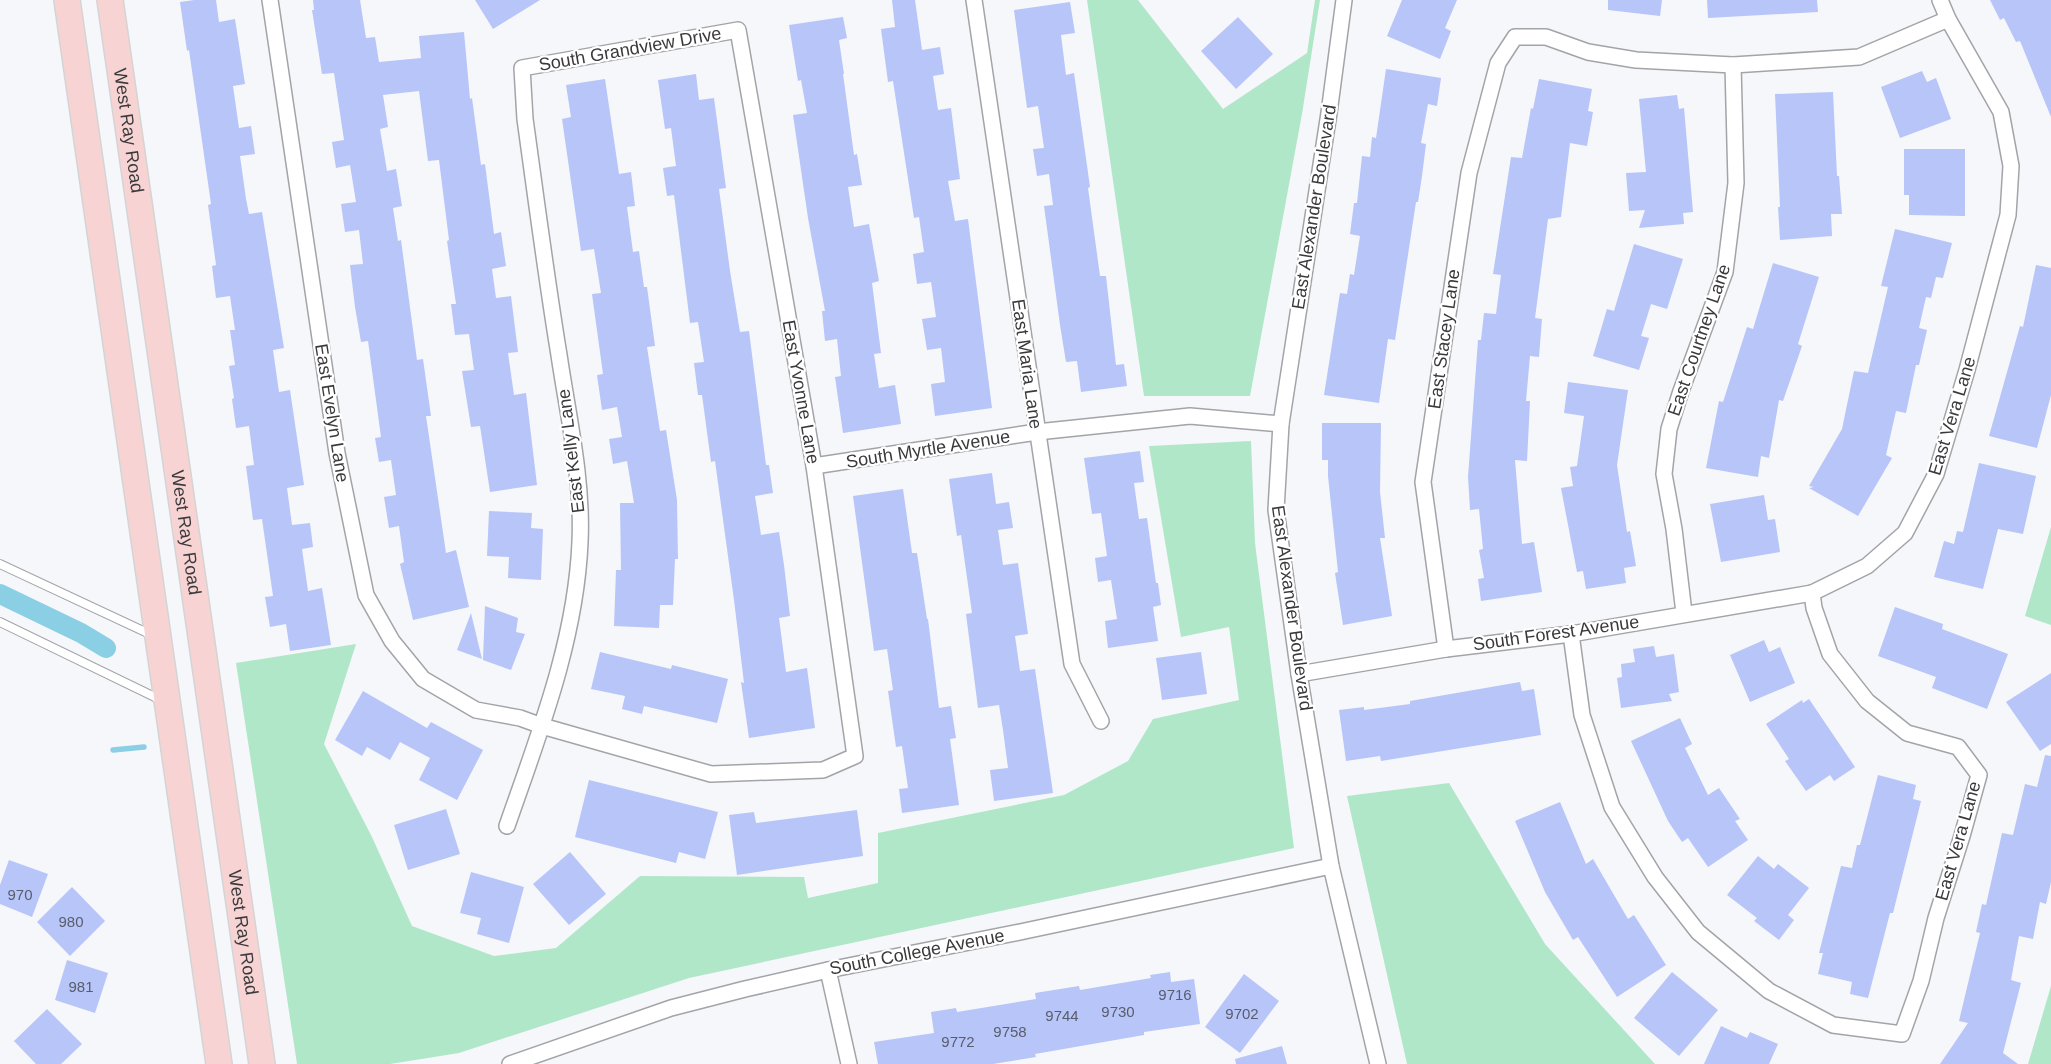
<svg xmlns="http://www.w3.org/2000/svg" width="2051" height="1064" font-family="Arial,sans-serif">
	<rect width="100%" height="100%" fill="#f6f7fb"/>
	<g fill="#b0e7c9">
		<polygon points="1087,0 1138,0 1223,109 1307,53 1315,0 1320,0 1302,114 1250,396 1144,396"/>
		<polygon points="1251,441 1255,543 1294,848 689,978 459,1053 390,1064 297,1064 236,663 356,644 324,744 372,837 412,926 494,956 556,948 640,876 804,877 808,898 878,883 878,833 1064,795 1128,761 1153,719 1239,700 1229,627 1181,637 1149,446"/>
		<polygon points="2051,527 2051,625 2025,616"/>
		<polygon points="1449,783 1545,944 1655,1064 1407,1064 1347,796"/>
		<polygon points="2051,986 2051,1064 2028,1064"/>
	</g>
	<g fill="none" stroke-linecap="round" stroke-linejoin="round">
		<polyline stroke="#8bcfe4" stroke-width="5.5" points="113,750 144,747"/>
		<polyline stroke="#8bcfe4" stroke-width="20" points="0,594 81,633 106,648"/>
	</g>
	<g fill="#b7c5f9">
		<polygon points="194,0 216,0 219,22 235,19 245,84 233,86 239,128 251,126 255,154 240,156 246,199 249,214 262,212 284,348 273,350 279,392 290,390 304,485 287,488 292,525 310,523 313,547 302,549 308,591 322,588 331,645 290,651 286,624 270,627 265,597 273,596 262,519 253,520 246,466 254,465 249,426 236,428 232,399 234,398 229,366 235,365 230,330 235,330 230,296 216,298 212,266 216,265 208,205 211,204 189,50 187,51 180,2"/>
		<polygon points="313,0 360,0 366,38 375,37 379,62 421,58 419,36 464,32 470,99 472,98 481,165 485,164 494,234 501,232 506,266 492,269 496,298 511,296 518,352 508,353 514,395 526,393 537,485 490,492 480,426 471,427 462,371 474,370 469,334 455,335 451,304 456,304 447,241 449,240 439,160 428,161 419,91 383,95 388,127 380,129 387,171 396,169 402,206 393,208 398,241 401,240 417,360 423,359 431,416 426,416 446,553 456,550 469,607 413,620 400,564 404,562 399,526 389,528 384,497 396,495 391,460 379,462 375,438 381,437 368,341 361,342 355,307 350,265 363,264 359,230 345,232 341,204 356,202 350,165 336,168 332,142 344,140 334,73 322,74 312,10 314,10"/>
		<polygon points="475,0 540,0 493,29"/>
		<polygon points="892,0 915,0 922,50 940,47 944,74 933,76 938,110 951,108 960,179 948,181 955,221 968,219 992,408 935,416 931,384 945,382 941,348 927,350 922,319 936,317 931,282 917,284 913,254 924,252 919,217 914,218 893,81 888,82 881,29 895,27"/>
		<polygon points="1402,0 1457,0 1445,28 1451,31 1440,59 1387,36"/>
		<polygon points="1608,0 1662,0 1660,16 1608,10"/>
		<polygon points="1707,0 1817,0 1818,12 1708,18"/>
		<polygon points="1990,0 2051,0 2051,117 2020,41 2016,42 2004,18 2000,20"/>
		<polygon points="1070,2 1075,33 1061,35 1066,75 1074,73 1090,187 1088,188 1100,276 1106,276 1116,365 1124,364 1127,386 1081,392 1077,361 1066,362 1060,325 1044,206 1053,205 1049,174 1037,176 1033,149 1044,148 1038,106 1027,108 1014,10"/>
		<polygon points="843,17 847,38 839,40 844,74 843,74 854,155 857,154 862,185 848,187 854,227 869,224 879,281 872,283 881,353 874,354 879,388 895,385 901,424 843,433 835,377 841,376 837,339 825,341 822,311 825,311 808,218 793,115 807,113 801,80 798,81 789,25"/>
		<polygon points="1238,17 1273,54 1236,89 1201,51"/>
		<polygon points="1386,69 1441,78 1437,106 1428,104 1421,143 1426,144 1422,176 1418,202 1416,202 1395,340 1388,339 1379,403 1324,395 1340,293 1347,294 1350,274 1354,275 1360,236 1350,234 1354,203 1357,203 1362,156 1370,157 1372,137 1376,138"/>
		<polygon points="1922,71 1927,82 1936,78 1951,119 1900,138 1881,87"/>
		<polygon points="696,74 699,100 714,98 726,188 719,189 730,271 740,332 749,331 766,465 769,465 773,493 755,496 761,535 779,532 784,565 790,616 779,618 786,672 807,668 815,728 749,738 741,682 744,683 734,600 715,461 711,462 702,395 698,395 694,363 704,362 698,322 690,323 674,195 667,196 663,168 676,166 671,128 665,129 658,80"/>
		<polygon points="605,79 619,174 631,172 635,206 627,207 633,252 639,251 644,287 647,287 655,346 647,347 660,431 666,430 677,500 678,559 675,559 673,605 660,605 659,628 614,626 616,570 621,570 620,503 634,503 627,461 613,464 609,439 622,437 617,407 602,410 597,375 603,374 592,294 601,293 594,249 581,251 562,119 571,117 566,85"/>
		<polygon points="1539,79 1592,89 1588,111 1593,112 1587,146 1570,143 1561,217 1548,219 1535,318 1542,319 1539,357 1530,356 1526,401 1530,401 1527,461 1515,460 1522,544 1534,542 1542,592 1481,601 1478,579 1484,578 1479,550 1483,549 1479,509 1470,510 1468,477 1478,340 1481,340 1484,313 1496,314 1501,275 1493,274 1511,157 1522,158 1531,108 1533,109"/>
		<polygon points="1833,92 1837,176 1839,176 1842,214 1831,214 1832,236 1780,240 1778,207 1780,207 1775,94"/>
		<polygon points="1677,95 1679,109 1684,108 1693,212 1683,213 1684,224 1639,228 1645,210 1629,211 1626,173 1646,172 1639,99"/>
		<polygon points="1904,149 1965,149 1965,216 1909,215 1909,195 1904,195"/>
		<polygon points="1895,229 1952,243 1943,278 1936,277 1931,298 1926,297 1919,328 1927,330 1919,365 1916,365 1906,413 1896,411 1886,455 1892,458 1858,516 1809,488 1814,487 1809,486 1842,429 1854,371 1868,373 1888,287 1881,286"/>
		<polygon points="1634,244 1683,259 1667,309 1651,304 1641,336 1649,338 1639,370 1593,356 1607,309 1614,311"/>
		<polygon points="1773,263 1819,277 1798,344 1802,346 1783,401 1779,400 1769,458 1761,456 1758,477 1706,468 1719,401 1723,402 1747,327 1753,329"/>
		<polygon points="2036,265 2051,268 2051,395 2037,448 1989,436 2020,326 2023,327"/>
		<polygon points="1568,382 1628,390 1617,465 1627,532 1630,531 1636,566 1624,568 1626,583 1586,589 1583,571 1577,572 1561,488 1573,486 1570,467 1577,466 1584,416 1564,413"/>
		<polygon points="1322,423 1381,423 1380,492 1385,538 1380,538 1392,616 1343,625 1335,573 1338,572 1328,476 1328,460 1322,460"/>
		<polygon points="1140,451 1144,482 1134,483 1139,519 1147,518 1156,583 1158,583 1161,605 1153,607 1158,641 1108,648 1105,621 1117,619 1111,580 1098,582 1095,558 1107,556 1101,513 1092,514 1084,458"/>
		<polygon points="1979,463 2036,476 2023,534 1998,529 1983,589 1934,577 1944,541 1954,544 1957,531 1963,532"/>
		<polygon points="992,473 996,504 1009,502 1013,528 998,530 1003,565 1018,563 1028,634 1015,636 1020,671 1035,669 1053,793 994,801 990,770 1008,768 1003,730 999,705 978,708 966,614 972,613 961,535 957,536 949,479"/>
		<polygon points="903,489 912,553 917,553 927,619 928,619 939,708 951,706 956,738 950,739 959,805 902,813 899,789 908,788 902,746 896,747 888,691 893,690 887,649 874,651 853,496"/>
		<polygon points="1764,495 1768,520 1775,519 1780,552 1721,562 1710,504"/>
		<polygon points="489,511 532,513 531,528 543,529 541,580 508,578 509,557 487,556"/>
		<polygon points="485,606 518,618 516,632 525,634 511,670 483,660"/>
		<polygon points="1895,607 1943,624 1942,629 2008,654 1987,709 1932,688 1936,677 1878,656"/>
		<polygon points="471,613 482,659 457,650"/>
		<polygon points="1764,640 1769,652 1780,647 1795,683 1750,702 1730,655"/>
		<polygon points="1654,646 1656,657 1674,654 1679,692 1669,694 1672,701 1621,708 1617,678 1622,677 1621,664 1635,662 1633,649"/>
		<polygon points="600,652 671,669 672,665 728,679 717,723 644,706 642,714 622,709 625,696 591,689"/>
		<polygon points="1201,652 1207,694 1162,700 1156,658"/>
		<polygon points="2051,673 2051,744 2040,751 2006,702"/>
		<polygon points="1520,682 1522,691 1534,689 1541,735 1381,761 1380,756 1346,761 1339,710 1364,707 1364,710 1410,704 1410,701"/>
		<polygon points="363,691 427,728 431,722 483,750 457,800 419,780 430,758 400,742 390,760 367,747 362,756 335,740"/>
		<polygon points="1809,699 1855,767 1834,781 1830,775 1806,791 1785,761 1789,759 1766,724 1802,700 1803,703"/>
		<polygon points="1680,718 1692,744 1685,748 1708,795 1719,788 1740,819 1735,821 1748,840 1708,867 1688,838 1682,842 1668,821 1631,741"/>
		<polygon points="2045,755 2051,756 2051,882 2046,904 2040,902 2033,939 2019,936 2011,980 2021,983 2003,1053 2018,1064 1940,1064 1968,1023 1959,1021 1980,933 1976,932 1982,904 1986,905 2002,833 2013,835 2025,784 2037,787"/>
		<polygon points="1878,775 1916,785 1913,799 1921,801 1893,913 1890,913 1868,998 1850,994 1852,982 1818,974 1823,953 1819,953 1841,866 1852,868 1857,845 1860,845"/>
		<polygon points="589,780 718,812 705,859 679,852 676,863 575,837"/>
		<polygon points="1560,802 1586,864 1593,859 1628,919 1634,915 1666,965 1617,997 1578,937 1573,940 1545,892 1515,821"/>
		<polygon points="446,809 460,854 408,870 394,825"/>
		<polygon points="857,810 863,856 737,875 729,815 754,812 756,823"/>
		<polygon points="570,852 606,894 569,925 533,884"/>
		<polygon points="1758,856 1774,869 1778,864 1809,888 1788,915 1794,920 1779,940 1754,921 1757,918 1727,895"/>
		<polygon points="9,860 48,874 32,917 0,904 0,885"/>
		<polygon points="471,872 524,887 509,943 477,934 481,918 460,913"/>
		<polygon points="72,887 105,921 70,956 37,922"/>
		<polygon points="67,960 108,973 95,1013 55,1000"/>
		<polygon points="1170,972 1171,982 1194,979 1200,1024 1144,1032 1144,1035 1035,1054 1036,1057 993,1064 878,1064 874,1042 934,1033 931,1012 956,1008 957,1012 1036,999 1035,993 1079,986 1080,990 1151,978 1150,975"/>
		<polygon points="1672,972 1718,1010 1679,1056 1634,1018"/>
		<polygon points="1244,974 1279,1001 1240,1053 1205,1027"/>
		<polygon points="47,1009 82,1044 61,1064 36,1064 14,1041"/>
		<polygon points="1721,1026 1747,1038 1750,1032 1778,1044 1769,1064 1704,1064"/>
		<polygon points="1282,1046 1287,1064 1236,1064 1235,1059"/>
	</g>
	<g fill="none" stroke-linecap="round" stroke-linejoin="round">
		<g stroke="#a3a4a8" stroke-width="10">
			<g id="service">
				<polyline points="0,564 154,636"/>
				<polyline points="0,622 163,701"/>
			</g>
		</g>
		<g stroke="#a3a4a8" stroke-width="18">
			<g id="minor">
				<path d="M 270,0 L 337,453 L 366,595 L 392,641 L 423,679 L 476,710 L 520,718 L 542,726 L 711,774 L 823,770 L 855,756 L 814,466 L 738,30 L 522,68 L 525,119 C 536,198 546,276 559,355 C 568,416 583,480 580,542 C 576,640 539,734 507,826"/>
				<polyline points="974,0 1072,664 1101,721"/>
				<polyline points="1344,0 1329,113 1281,424 1276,510 1299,674 1331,866 1378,1064"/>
				<polyline points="814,466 1037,432 1190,416 1281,424"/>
				<polyline points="1684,613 1674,529 1664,474 1669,429 1681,391 1725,272 1736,183 1733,65"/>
				<polyline points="1571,634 1582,715 1612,807 1655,877 1698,932 1769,991 1833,1025 1902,1034 1921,981 1936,918 1962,836 1979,775 1958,747 1907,733 1867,701 1830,654 1814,608 1812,593"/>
				<polyline points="1446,649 1423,482 1469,173 1498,63 1515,37 1546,37 1588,52 1636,60 1733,65 1859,57 1948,19"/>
				<polyline points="1299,674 1446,649 1571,634 1812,593 1867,566 1905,533 1936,474 1967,370 2008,215 2011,166 2001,112 1948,19 1940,0"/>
				<polyline points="828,970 849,1064"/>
				<polyline points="510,1064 671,1008 745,989 828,970 1020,932 1331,866"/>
			</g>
		</g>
		<g stroke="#d4d4d4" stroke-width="28">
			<g id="primary">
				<polyline points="67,0 219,1064"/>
				<path id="s1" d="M 110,0 L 262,1064"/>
			</g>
		</g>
		<use href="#service" stroke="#fff" stroke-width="8"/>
		<use href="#minor" stroke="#fff" stroke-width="15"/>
		<use href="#primary" stroke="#f7d4d3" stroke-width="25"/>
	</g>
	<g text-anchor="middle" stroke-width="4.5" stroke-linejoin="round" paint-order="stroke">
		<g font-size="15" fill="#595d6b">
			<text x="20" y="900">970</text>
			<text x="71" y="927">980</text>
			<text x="81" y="992">981</text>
			<text x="1175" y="1000">9716</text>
			<text x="1118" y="1017">9730</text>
			<text x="1242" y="1019">9702</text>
			<text x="1062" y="1021">9744</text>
			<text x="1010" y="1037">9758</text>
			<text x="958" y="1047">9772</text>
		</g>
		<g font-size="18" fill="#3a3a3c" stroke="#fff">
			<text transform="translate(630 49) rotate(-10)" y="6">South Grandview Drive</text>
			<text dy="6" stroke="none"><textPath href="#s1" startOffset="132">West Ray Road</textPath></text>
			<text transform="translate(1314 207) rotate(-81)" y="6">East Alexander Boulevard</text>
			<text transform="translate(1444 339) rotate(-82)" y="6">East Stacey Lane</text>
			<text transform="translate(1699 340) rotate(-71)" y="6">East Courtney Lane</text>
			<text transform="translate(1027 364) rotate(82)" y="6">East Maria Lane</text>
			<text transform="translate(801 392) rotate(80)" y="6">East Yvonne Lane</text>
			<text transform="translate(332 413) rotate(81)" y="6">East Evelyn Lane</text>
			<text transform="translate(1952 416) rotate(-73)" y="6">East Vera Lane</text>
			<text transform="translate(928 449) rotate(-9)" y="6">South Myrtle Avenue</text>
			<text transform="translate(571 451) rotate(-97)" y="6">East Kelly Lane</text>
			<text dy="6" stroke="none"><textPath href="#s1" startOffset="538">West Ray Road</textPath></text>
			<text transform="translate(1292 608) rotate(82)" y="6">East Alexander Boulevard</text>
			<text transform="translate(1556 633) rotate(-8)" y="6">South Forest Avenue</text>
			<text transform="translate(1958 841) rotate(-74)" y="6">East Vera Lane</text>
			<text dy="6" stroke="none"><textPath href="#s1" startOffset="942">West Ray Road</textPath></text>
			<text transform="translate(917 952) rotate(-11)" y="6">South College Avenue</text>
		</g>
	</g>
</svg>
